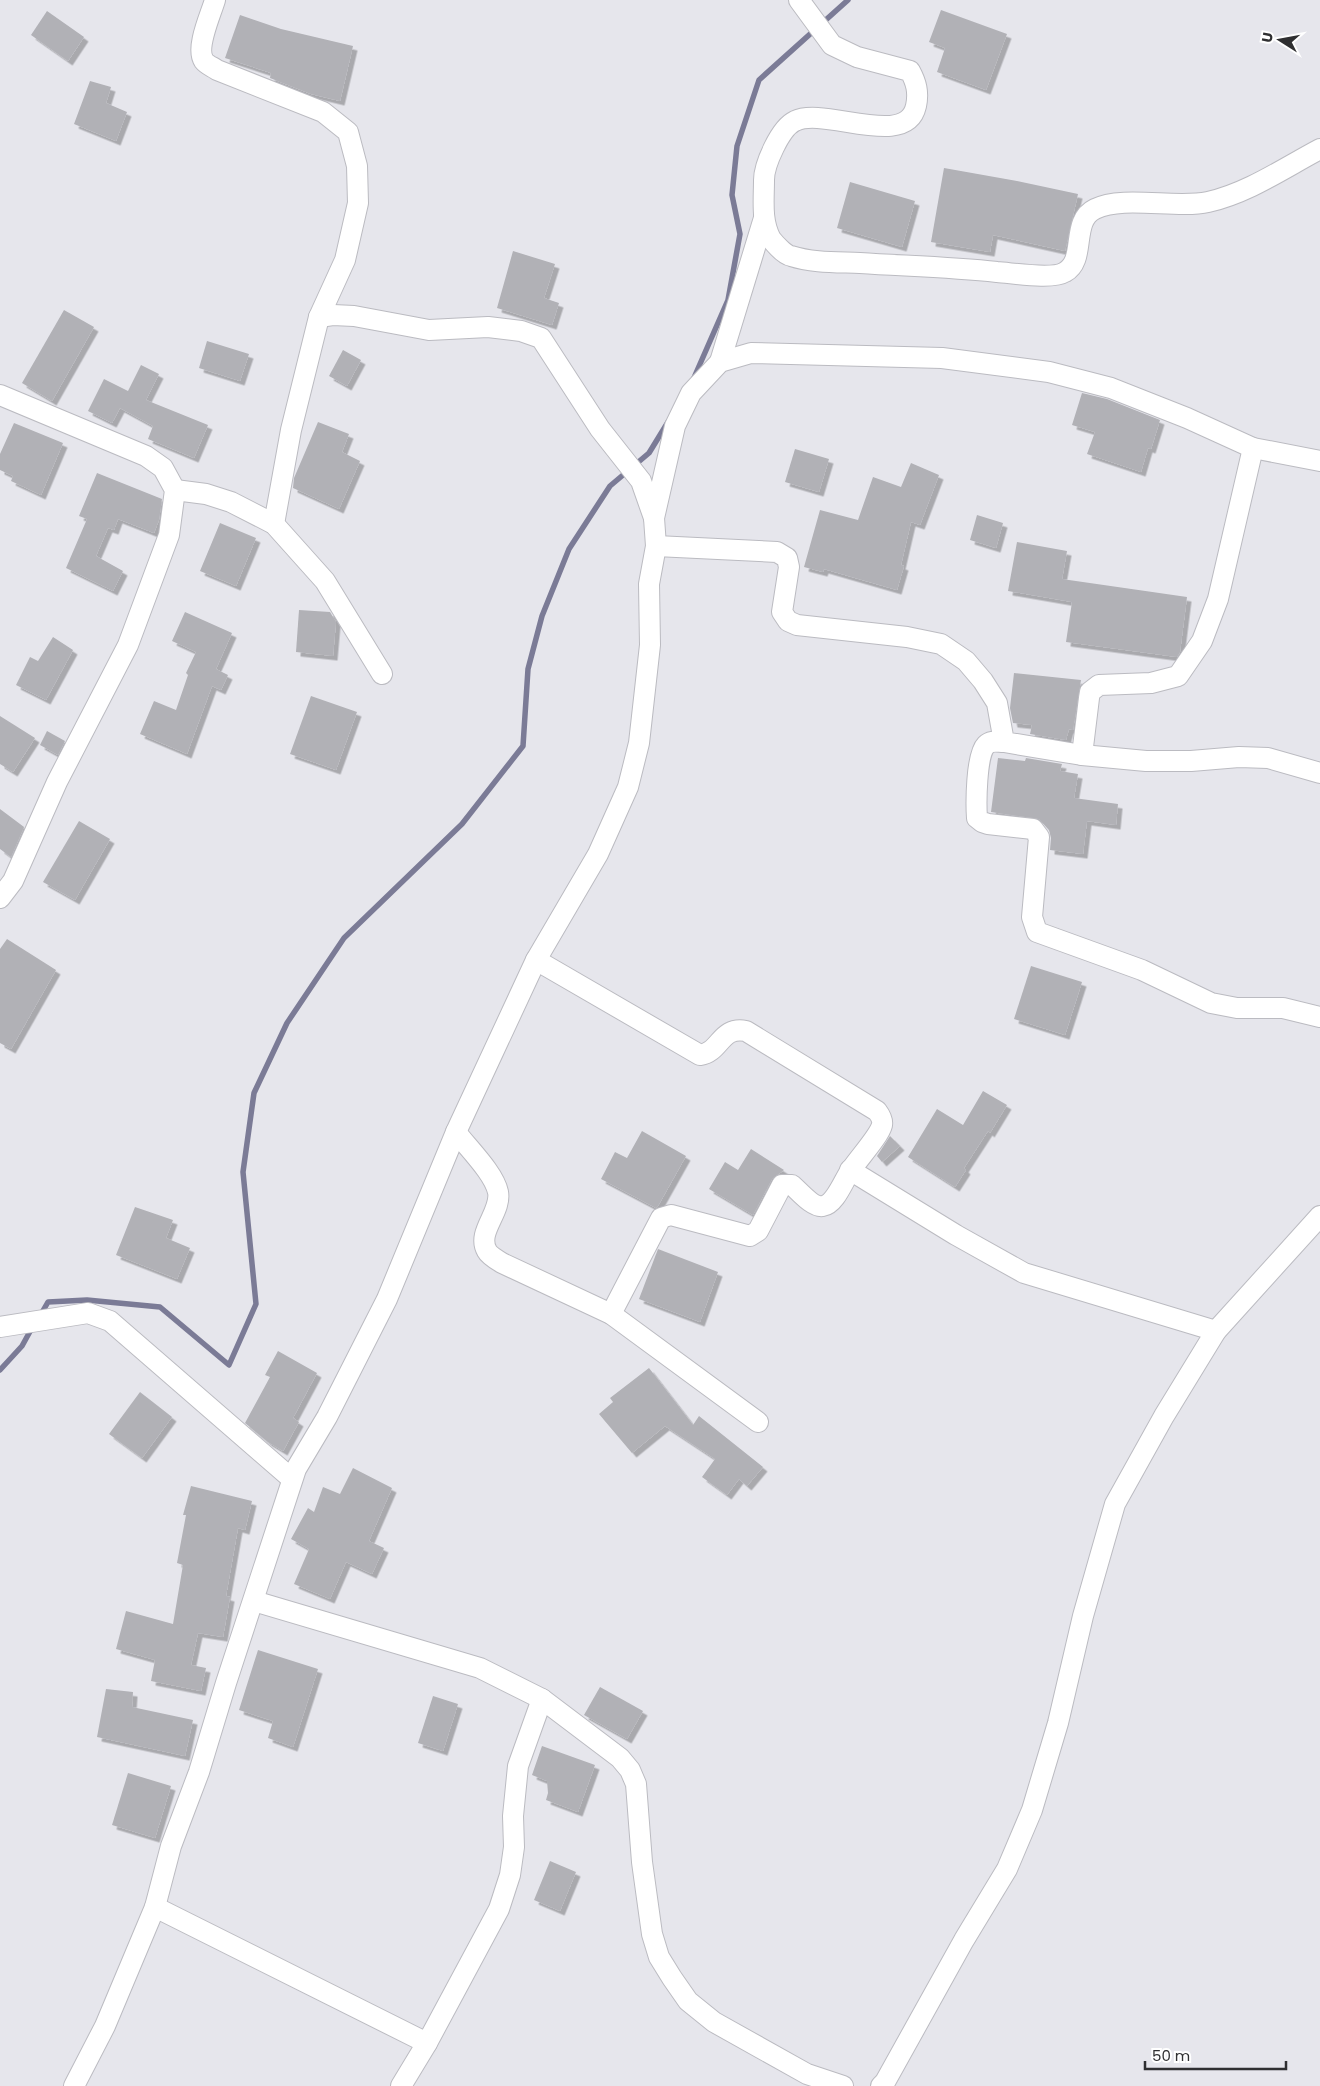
<svg xmlns="http://www.w3.org/2000/svg" width="1320" height="2086" font-family="Poppins,sans-serif">
	<defs>
		<filter id="shadow"><feDropShadow dx="4.5" dy="4.5" stdDeviation="0" flood-color="#0004"/></filter>
	</defs>
	<rect width="100%" height="100%" fill="#e6e6ec"/>
	<g fill="none" stroke-linecap="round" stroke-linejoin="round">
		<g stroke="#7b7b96" stroke-width="5.5">
			<polyline points="693,380 728,300 740,234 732,195 737,146 759,80 848,0"/>
			<polyline points="40,1316 48,1302 87,1300 160,1307 229,1365 256,1304 243,1172 254,1093 287,1023 344,938 462,824 523,746 528,669 542,616 569,549 610,486 649,453 668,422"/>
			<polyline points="0,1370 22,1346 33,1326"/>
		</g>
	</g>
	<g fill="#b1b1b6" filter="url(#shadow)">
		<polygon points="941,10 1007,34 986,90 937,72 945,48 929,42"/>
		<polygon points="47,11 84,37 68,61 31,35"/>
		<polygon points="240,15 281,29 353,46 340,101 311,94 270,78 271,73 225,58"/>
		<polygon points="90,81 111,87 106,103 127,112 116,141 74,124"/>
		<polygon points="944,168 1017,181 1078,194 1065,251 993,235 990,252 931,242"/>
		<polygon points="850,182 915,201 902,247 837,228"/>
		<polygon points="513,251 555,264 544,298 559,303 552,325 497,308"/>
		<polygon points="64,310 94,327 52,401 22,383"/>
		<polygon points="207,341 249,354 240,381 199,368"/>
		<polygon points="343,350 361,360 347,386 329,376"/>
		<polygon points="141,365 159,374 146,400 208,425 194,458 148,439 153,426 120,408 112,423 88,411 104,379 128,391"/>
		<polygon points="1082,393 1107,399 1160,420 1151,449 1148,448 1141,472 1087,454 1095,432 1072,425"/>
		<polygon points="318,422 349,434 342,452 360,461 339,509 293,488 294,478"/>
		<polygon points="14,423 63,443 41,495 11,481 13,476 0,470 0,454"/>
		<polygon points="795,449 829,459 819,492 785,482"/>
		<polygon points="911,463 939,475 920,525 911,522 901,565 904,566 897,590 824,569 823,572 804,567 820,510 858,520 873,477 901,487"/>
		<polygon points="97,473 162,499 159,520 154,533 118,519 114,530 108,528 96,556 123,571 113,591 66,568 87,519 79,516"/>
		<polygon points="977,515 1003,523 996,548 970,540"/>
		<polygon points="220,523 256,538 236,586 200,571"/>
		<polygon points="1017,542 1067,551 1062,579 1187,597 1180,652 1177,657 1066,642 1072,602 1008,591"/>
		<polygon points="299,610 330,612 336,622 333,656 296,652"/>
		<polygon points="185,612 232,633 216,669 228,675 221,690 212,686 187,754 140,734 154,701 176,710 188,675 186,673 196,652 172,641"/>
		<polygon points="53,637 73,650 46,700 16,685 30,657 38,661"/>
		<polygon points="1014,673 1081,680 1073,730 1069,729 1066,740 1030,734 1032,725 1013,723 1010,708"/>
		<polygon points="311,696 357,712 336,770 290,754"/>
		<polygon points="0,716 35,738 13,772 0,764"/>
		<polygon points="47,731 65,741 58,755 40,745"/>
		<polygon points="998,758 1025,761 1026,758 1062,764 1060,771 1078,774 1074,798 1118,804 1116,825 1087,821 1083,854 1050,850 1051,838 1049,830 1039,819 991,812"/>
		<polygon points="0,809 24,827 11,857 0,849"/>
		<polygon points="79,821 110,839 75,900 43,882"/>
		<polygon points="7,939 56,970 11,1049 0,1043 0,949"/>
		<polygon points="1031,966 1082,982 1065,1035 1014,1019"/>
		<polygon points="983,1091 1007,1105 990,1133 988,1131 964,1168 966,1170 955,1187 908,1157 937,1109 963,1125"/>
		<polygon points="642,1131 686,1156 658,1206 656,1208 601,1179 615,1152 627,1158"/>
		<polygon points="890,1136 900,1146 882,1162 877,1156"/>
		<polygon points="751,1149 784,1170 772,1179 753,1215 709,1189 725,1162 738,1170"/>
		<polygon points="135,1207 173,1220 166,1238 190,1248 177,1279 116,1255"/>
		<polygon points="658,1249 718,1272 700,1322 639,1299"/>
		<polygon points="278,1351 317,1373 293,1418 299,1422 283,1451 268,1442 245,1423 270,1377 265,1375"/>
		<polygon points="649,1368 693,1425 699,1416 763,1467 747,1486 739,1479 727,1495 702,1477 715,1459 665,1426 632,1453 599,1414 613,1402 610,1398"/>
		<polygon points="140,1392 172,1417 142,1458 109,1434"/>
		<polygon points="353,1468 392,1488 369,1541 384,1548 372,1574 346,1562 330,1599 294,1584 309,1549 291,1539 308,1508 314,1512 323,1487 340,1494"/>
		<polygon points="191,1486 252,1501 245,1530 238,1528 226,1596 230,1597 223,1637 198,1633 191,1665 206,1668 201,1691 151,1681 155,1660 116,1649 126,1611 173,1624 183,1565 177,1563 186,1515 183,1515"/>
		<polygon points="258,1650 318,1669 293,1747 268,1738 273,1721 239,1710"/>
		<polygon points="600,1687 643,1711 627,1739 584,1715"/>
		<polygon points="106,1689 133,1692 132,1707 193,1720 185,1756 97,1737"/>
		<polygon points="433,1696 458,1704 443,1751 418,1743"/>
		<polygon points="542,1746 595,1765 578,1812 546,1800 548,1793 547,1781 532,1775"/>
		<polygon points="128,1773 171,1786 155,1838 112,1825"/>
		<polygon points="550,1861 576,1872 560,1911 534,1900"/>
	</g>
	<g fill="none" stroke-linecap="round" stroke-linejoin="round">
		<g stroke="#bbbbc1" stroke-width="22">
			<g id="street">
				<path d="M 215,0 C 211,14 195,48 204,61 C 207,65 213,67 217,70 L 323,112 L 348,132 L 357,166 L 358,203 L 345,260 L 319,317 L 291,430 L 274,524"/>
				<path d="M 799,0 L 832,45 L 857,57 L 910,71 C 916,82 919,92 916,106 C 906,150 824,106 795,121 C 780,128 764,165 764,180 C 764,200 761,221 771,239 C 775,244 785,255 791,256 C 813,263 838,262 860,263 C 906,266 951,267 997,272 C 1013,273 1052,280 1065,272 C 1087,260 1070,221 1095,209 C 1123,195 1176,209 1208,202 C 1248,193 1284,168 1320,149"/>
				<polyline points="319,317 333,315 354,316 429,330 488,327 521,331 541,338 600,429 641,481 654,518"/>
				<polyline points="720,362 764,218"/>
				<polyline points="0,395 146,456 163,468 175,490 169,535 128,645 57,782 13,881 0,898"/>
				<polyline points="175,490 206,494 231,502 274,524 325,581 382,674"/>
				<polyline points="656,546 777,552 787,558 789,567 782,612 788,621 797,625 907,637 941,644 966,661 983,681 997,703 1004,742 1082,755 1146,761 1191,761 1239,757 1268,758 1320,773"/>
				<path d="M 1004,742 C 997,742 991,740 986,745 C 976,755 976,804 977,818 L 982,822 L 988,824 L 1033,829 L 1039,837 L 1032,917 L 1037,932 L 1142,970 L 1211,1003 L 1237,1008 L 1283,1008 L 1320,1017"/>
				<polyline points="1082,755 1089,698 1090,692 1099,685 1151,683 1178,676 1202,641 1218,599 1253,448"/>
				<path d="M 536,960 L 700,1055 C 721,1052 720,1026 746,1031 L 877,1111 C 880,1115 883,1120 882,1125 C 879,1137 856,1161 849,1173 C 843,1182 835,1204 823,1206 C 813,1208 799,1191 792,1185 L 782,1185 L 758,1231 L 750,1236 L 671,1215 L 661,1218 L 611,1314"/>
				<path d="M 456,1132 C 468,1148 494,1173 498,1192 C 502,1212 476,1232 487,1251 C 489,1255 497,1260 502,1263 L 611,1314 L 758,1422"/>
				<polyline points="850,1170 956,1235 1024,1273 1216,1331"/>
				<polyline points="0,1327 88,1313 110,1321 292,1479"/>
				<polyline points="254,1601 480,1668 542,1699 620,1758 630,1770 636,1784 642,1862 652,1934 659,1957 672,1978 688,2001 714,2022 807,2074 843,2086"/>
				<polyline points="155,1907 427,2043"/>
				<polyline points="74,2086 105,2026 155,1907 171,1846 199,1772 226,1683 296,1469 327,1417 387,1299 456,1132 536,960 598,854 628,787 639,743 650,645 649,584 656,546 654,518 675,426 691,393 720,362 751,353 942,358 1049,372 1111,388 1187,418 1253,448 1320,461"/>
				<polyline points="401,2086 427,2043 499,1909 510,1875 514,1847 513,1816 518,1766 542,1699"/>
				<polyline points="881,2086 885,2082 964,1940 1007,1869 1032,1810 1058,1723 1083,1616 1115,1504 1164,1416 1216,1331 1320,1216"/>
			</g>
		</g>
		<use href="#street" stroke="#fff" stroke-width="20"/>
	</g>
	<g transform="translate(1280 40) rotate(281)" stroke="#ffffff" stroke-width="4" paint-order="stroke">
	<path d="M0-4L9 19L0 12L-9 19Z" fill="#2f2f31"/>
	<text y="-8" font-size="14" font-weight="bold" text-anchor="middle" fill="#2f2f31">U</text>
	</g>
	<path d="M1145 2061v8h141v-8" fill="none" stroke="#2f2f31" stroke-width="2.5"/>
	<text x="1152" y="2061" font-size="15" fill="#2f2f31" stroke="#ffffff" stroke-width="4" paint-order="stroke">50 m</text>
</svg>
